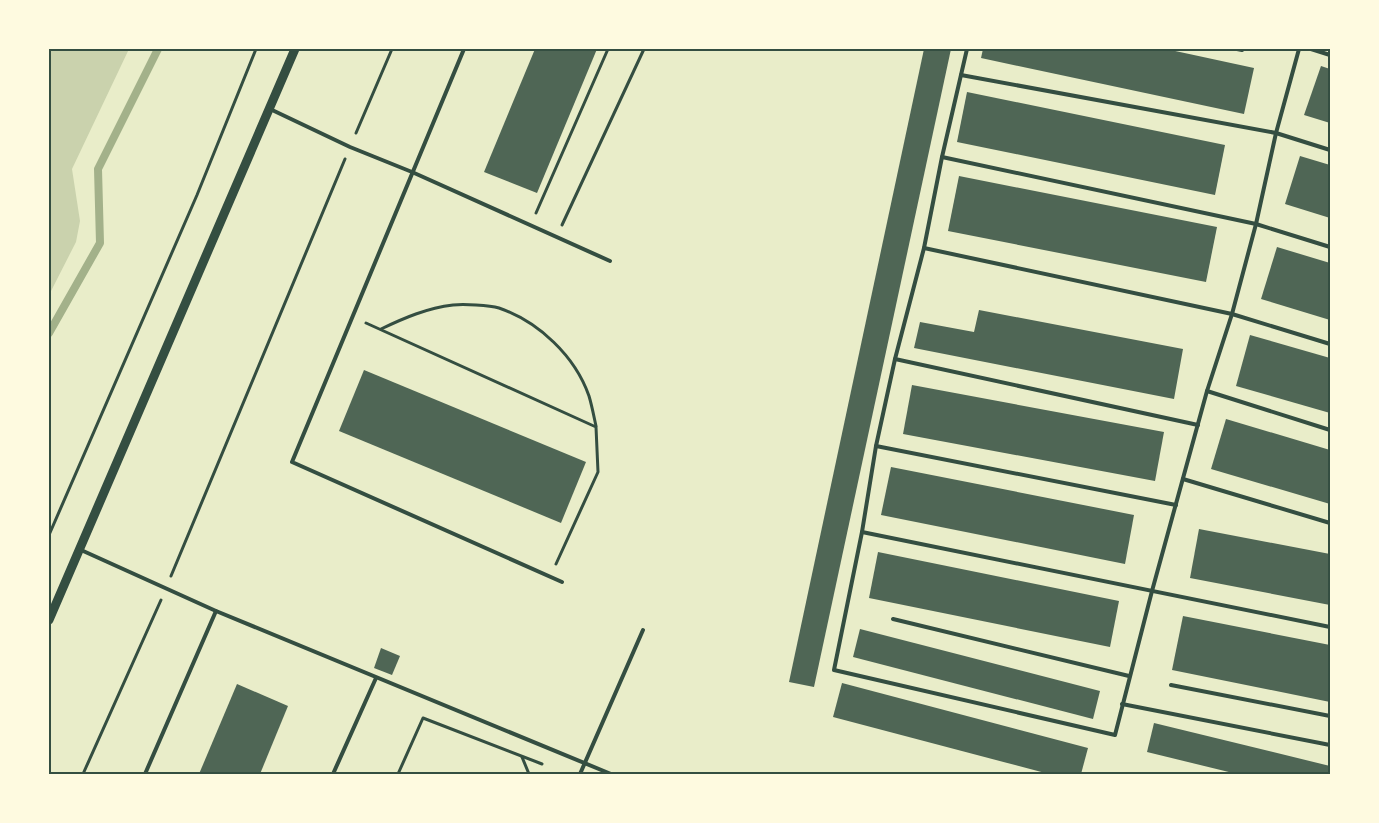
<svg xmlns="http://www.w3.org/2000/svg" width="1379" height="823" font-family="'DejaVu Sans',sans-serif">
	<rect width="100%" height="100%" fill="#e9edc9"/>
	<polygon fill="#cad2ad" points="49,49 129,49 72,169 80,221 76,242 49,295"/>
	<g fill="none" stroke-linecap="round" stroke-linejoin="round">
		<polyline stroke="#a3b18a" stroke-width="8" points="49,333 100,243 98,169 158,49"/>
	</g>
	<g fill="#4f6655">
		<polygon points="535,49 597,49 537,193 484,172"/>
		<polygon points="924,49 951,49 814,687 789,682"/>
		<polygon points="983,49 1166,49 1254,68 1244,114 981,58"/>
		<polygon points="1321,66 1330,69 1330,123 1304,115"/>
		<polygon points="967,92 1225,145 1215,195 957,142"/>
		<polygon points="1300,156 1330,165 1330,218 1285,204"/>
		<polygon points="959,176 1217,227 1206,282 948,231"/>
		<polygon points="1277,247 1330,263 1330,320 1261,299"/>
		<polygon points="979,310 1183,349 1174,399 914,348 920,322 974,332"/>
		<polygon points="1250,335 1330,358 1330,413 1236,386"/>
		<polygon points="364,370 586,462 561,523 339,431"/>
		<polygon points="912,385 1164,432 1155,481 903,434"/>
		<polygon points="1226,419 1330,450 1330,504 1211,469"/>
		<polygon points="891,467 1134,515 1125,564 881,515"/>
		<polygon points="1199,529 1330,554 1330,605 1190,578"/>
		<polygon points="878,552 1119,601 1110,647 869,598"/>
		<polygon points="1183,616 1330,645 1330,702 1172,670"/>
		<polygon points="860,629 1100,691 1093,719 853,657"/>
		<polygon points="381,648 400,656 392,675 374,668"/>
		<polygon points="842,683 1088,748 1081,774 1049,774 833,717"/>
		<polygon points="237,684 288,706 260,774 199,774"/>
		<polygon points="1154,723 1330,766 1330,774 1237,774 1147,752"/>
	</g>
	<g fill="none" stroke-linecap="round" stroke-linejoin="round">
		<g stroke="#344e41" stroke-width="3">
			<polyline points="356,133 392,49"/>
			<polyline points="536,213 608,49"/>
			<polyline points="562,225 644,49"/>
			<polyline points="366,323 596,427 598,472 556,564"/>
			<path d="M 381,329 C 404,318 427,308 453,305 C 463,304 489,305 499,308 C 539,322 575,356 589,396 C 592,406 594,417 596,426"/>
			<polyline points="49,535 197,195 256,49"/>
			<polyline points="171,576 345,159"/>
			<polyline points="522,757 529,774"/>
			<polyline points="83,774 161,600"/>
			<polyline points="398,774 423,718 542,764"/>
		</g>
		<g stroke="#344e41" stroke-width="4">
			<polyline points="464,49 292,462 562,582"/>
			<polyline points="967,49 942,157 924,248 895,359 876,446 862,532 834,670 1115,735 1152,591 1207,391 1232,314 1256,224 1276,133 1299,49"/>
			<polyline points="1237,49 1242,50"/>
			<polyline points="1311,49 1330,55"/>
			<polyline points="961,75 1276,133 1330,150"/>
			<polyline points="270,109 350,147 412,172 610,261"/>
			<polyline points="942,157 1256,224 1330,247"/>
			<polyline points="924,248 1232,314 1330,344"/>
			<polyline points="895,359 1198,425"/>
			<polyline points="1207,391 1330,430"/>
			<polyline points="876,446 1176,505"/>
			<polyline points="1183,479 1330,523"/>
			<polyline points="862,532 1330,627"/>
			<polyline points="81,550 216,611 611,774"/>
			<polyline points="893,619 1129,676"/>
			<polyline points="1171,685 1330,716"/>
			<polyline points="1122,704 1330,745"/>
			<polyline points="145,774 216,611"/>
			<polyline points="333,774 376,678"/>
			<polyline points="580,774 643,630"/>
		</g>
		<polyline stroke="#344e41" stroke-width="9" points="49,620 295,49"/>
	</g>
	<rect width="1379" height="823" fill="none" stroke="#fefae0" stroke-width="100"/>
	<rect x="50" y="50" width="1279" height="723" fill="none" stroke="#344e41" stroke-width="2"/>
</svg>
